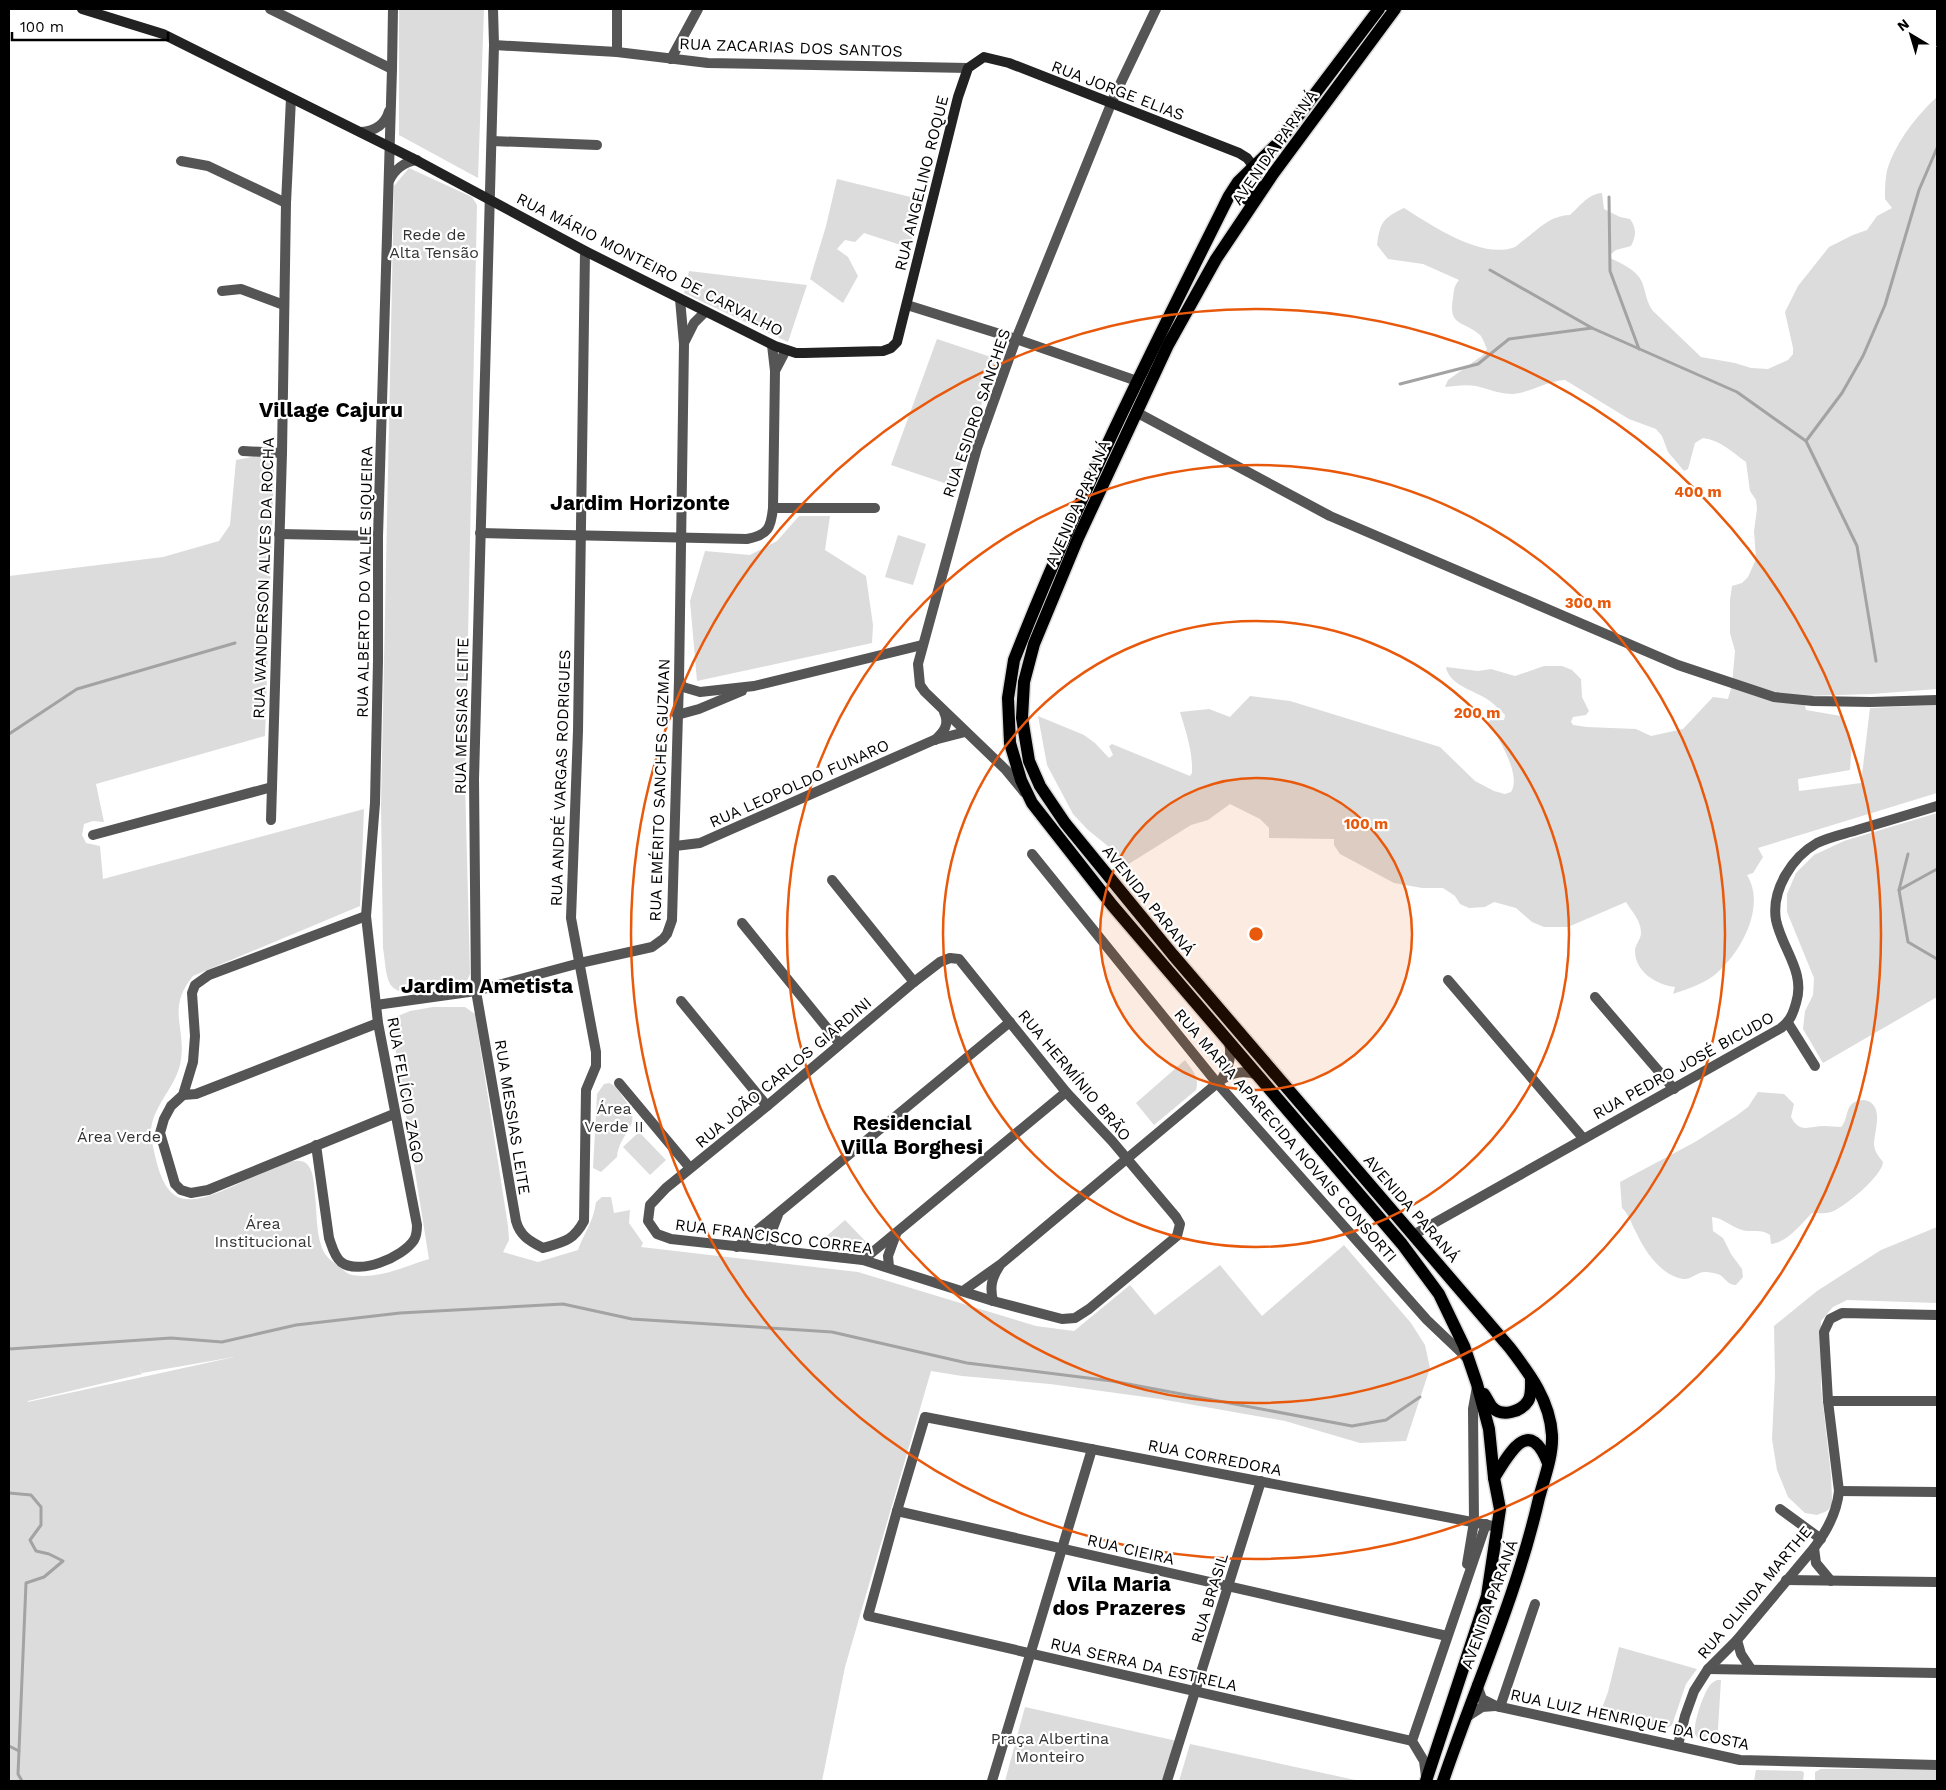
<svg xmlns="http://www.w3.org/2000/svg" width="1946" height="1790" font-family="'Work Sans',sans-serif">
	<rect width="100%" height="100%" fill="#fff"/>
	<g fill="#dcdcdc" fill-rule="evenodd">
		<polygon points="399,9 484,9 478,178 399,135"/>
		<path d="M 1937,97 L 1937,689 L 1872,694 L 1803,696 L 1806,710 L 1841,716 L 1852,741 L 1850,770 L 1798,779 L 1799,791 L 1861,783 L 1870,708 L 1937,705 L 1937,793 L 1758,848 L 1763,857 L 1753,873 L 1747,875 C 1766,906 1742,950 1718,972 C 1706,983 1688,989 1673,994 L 1675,987 C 1657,985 1635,972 1635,951 C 1635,945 1641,939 1641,933 C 1641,920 1632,912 1626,902 L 1568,927 L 1544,927 L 1532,922 L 1516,908 L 1494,902 L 1485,907 L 1469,908 L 1460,904 L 1455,896 L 1443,888 L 1422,888 L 1394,883 L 1340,854 L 1334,845 L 1334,839 L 1269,838 L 1269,828 L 1260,819 L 1230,804 L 1208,820 L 1191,825 L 1127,865 L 1120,860 L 1114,851 L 1088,830 L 1073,814 L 1047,765 L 1038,716 L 1084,735 L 1095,743 L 1109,758 L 1113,755 L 1109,746 L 1112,744 L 1190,776 L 1192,773 C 1193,752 1186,732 1180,712 L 1209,709 L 1230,717 L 1250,696 L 1290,701 L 1440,747 L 1475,781 L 1494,791 L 1505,794 L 1511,792 C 1522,775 1498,737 1488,722 L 1491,720 L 1504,720 L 1505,715 C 1500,710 1495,705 1490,701 C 1477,691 1449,686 1446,667 L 1478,671 L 1491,669 L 1515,676 L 1544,666 L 1562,666 L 1572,670 L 1581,679 L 1582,697 L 1589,711 L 1586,715 L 1573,717 L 1571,722 L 1573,725 L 1587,727 L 1636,729 L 1651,736 L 1683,729 L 1713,697 L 1728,699 L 1732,685 L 1735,651 L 1730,633 L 1730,600 L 1732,586 L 1742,583 L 1748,577 L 1756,559 L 1754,531 L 1757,509 L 1756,500 L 1750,491 L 1746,462 C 1732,452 1720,440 1703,438 L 1695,443 L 1688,469 L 1684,471 L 1668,452 L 1662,436 L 1656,429 L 1629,419 L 1565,380 C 1547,381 1532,392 1513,394 C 1500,394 1488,389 1476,386 C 1466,384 1454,386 1445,387 L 1448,380 L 1483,355 L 1487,349 C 1485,345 1483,338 1480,335 C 1463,320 1448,327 1453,298 C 1454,290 1454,286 1459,280 L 1423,264 L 1388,259 L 1377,245 C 1380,222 1383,218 1404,208 C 1431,225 1482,260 1515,247 C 1517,246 1521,242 1524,240 C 1540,228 1549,216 1570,215 C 1580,206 1588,194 1602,193 L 1604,209 L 1620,217 L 1630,219 C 1637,229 1636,236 1631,246 L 1616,250 L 1611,254 L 1610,258 C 1621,263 1637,270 1642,282 C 1646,292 1646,302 1653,311 L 1701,357 L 1735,363 L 1751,368 L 1768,369 L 1788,360 L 1793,354 L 1793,348 L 1785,312 L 1798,286 L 1829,247 L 1853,235 L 1867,230 L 1877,216 L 1892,208 L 1885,199 C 1885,189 1885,177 1888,167 C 1897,141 1917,115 1937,97 Z"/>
		<path d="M 409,168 L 472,197 L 477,205 L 465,782 L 470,974 L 466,983 L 458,988 C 441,990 398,1002 389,982 C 385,972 385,959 383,948 L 381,805 L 394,186 Z"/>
		<polygon points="837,179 923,200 910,248 864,233 855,242 845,240 837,249 848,257 858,276 843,303 810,279 826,226"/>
		<polygon points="689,271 807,285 788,342 684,293"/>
		<polygon points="937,339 997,359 953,486 891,465"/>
		<path d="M 258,456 L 267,460 L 274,470 L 265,736 L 96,784 L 104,822 L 93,821 L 84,824 L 82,835 L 86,843 L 100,846 L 103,879 L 364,809 L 360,906 L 193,976 C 165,1010 188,1028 180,1065 C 174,1091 145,1113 152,1142 C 156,1159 160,1186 176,1196 C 207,1215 288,1145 307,1164 C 314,1171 314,1186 315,1196 C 317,1212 316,1230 321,1245 C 324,1255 329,1259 337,1265 C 341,1268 347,1274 352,1275 C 378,1280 405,1266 429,1259 L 392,1028 L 398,1016 L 410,1011 L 433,1007 L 465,1007 L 475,1014 L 508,1226 L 509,1240 L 503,1252 L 538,1262 L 578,1250 C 585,1231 593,1223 596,1202 L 602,1197 L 611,1197 L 614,1213 L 630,1210 L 629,1223 L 643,1243 L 641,1247 L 858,1272 L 1036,1326 L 1074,1331 L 1130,1285 L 1155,1315 L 1220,1265 L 1262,1316 L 1344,1245 L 1411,1323 L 1425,1345 L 1430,1368 L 1406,1441 L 1360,1443 L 1285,1421 L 1160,1399 L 1050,1384 L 962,1376 L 931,1371 L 845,1667 L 822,1781 L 9,1781 L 9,576 L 163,557 L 219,541 L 230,525 L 236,460 ZM 234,1357 L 28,1402 L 28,1401 L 142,1374 L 139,1367 L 142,1373 Z"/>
		<polygon points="799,516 830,516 825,550 866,576 873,625 872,643 697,681 690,601 705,551 750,555 777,541"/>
		<polygon points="898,535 926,544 913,585 885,577"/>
		<polygon points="1937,813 1937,997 1823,1063 1803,1029 1805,1011 1813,995 1814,978 1787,912 1787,894 1796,873 1814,855 1844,841"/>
		<path d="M 1185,1060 C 1192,1070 1200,1077 1196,1090 L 1154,1125 L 1136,1103 Z"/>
		<path d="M 609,1083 C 617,1086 620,1093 625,1100 C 645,1127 619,1131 617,1157 L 601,1172 L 593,1168 L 597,1094 L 604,1084 Z"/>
		<path d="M 1758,1092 L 1784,1094 L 1794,1104 L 1791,1117 C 1800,1134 1809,1126 1824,1126 C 1830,1126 1836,1127 1841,1127 C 1848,1120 1845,1109 1853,1103 C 1858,1100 1863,1099 1868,1101 C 1884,1108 1874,1132 1874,1145 C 1875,1152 1879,1157 1883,1162 C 1883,1175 1844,1208 1831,1212 C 1825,1214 1818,1213 1812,1213 C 1800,1225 1788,1242 1771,1244 L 1770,1235 C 1761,1228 1752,1233 1742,1230 C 1731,1227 1723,1218 1712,1217 L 1713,1231 L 1723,1238 L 1731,1254 L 1742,1269 L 1743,1277 L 1736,1285 C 1728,1285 1726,1279 1720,1275 C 1716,1273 1709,1272 1705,1272 C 1697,1272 1691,1280 1683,1279 C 1662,1276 1645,1252 1637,1234 C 1632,1226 1629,1214 1622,1208 L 1620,1182 L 1695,1142 L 1736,1116 L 1748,1107 Z"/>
		<polygon points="639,1132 666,1160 650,1175 623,1147"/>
		<polygon points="845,1220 870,1246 862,1253 813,1248"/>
		<polygon points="1937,1227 1937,1303 1847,1300 1833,1307 1821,1321 1821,1387 1831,1475 1832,1498 1832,1505 1827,1511 1817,1515 1805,1513 1788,1497 1777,1470 1772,1439 1775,1375 1774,1326 1817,1291 1881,1250"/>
		<polygon points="1619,1647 1697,1669 1686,1684 1672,1725 1663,1731 1657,1732 1598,1719 1608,1692"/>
		<path d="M 1717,1680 L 1721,1680 L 1717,1745 C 1710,1743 1700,1743 1696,1736 C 1691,1728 1703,1696 1708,1688 C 1710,1684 1713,1682 1717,1680 Z"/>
		<polygon points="1025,1707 1177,1741 1163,1781 1005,1781"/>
		<polygon points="1190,1744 1360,1781 1179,1781"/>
		<polygon points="1821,1769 1937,1769 1937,1781 1815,1781 1815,1772"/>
		<polygon points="1756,1770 1802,1771 1804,1773 1803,1781 1754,1781"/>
	</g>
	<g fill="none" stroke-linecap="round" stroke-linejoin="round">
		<g stroke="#a3a3a3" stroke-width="3">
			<polyline points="1609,197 1610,271 1639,349"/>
			<polyline points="1490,270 1592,328 1737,392 1806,441 1857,546 1876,661"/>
			<polyline points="1400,384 1478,364 1509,339 1592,328"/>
			<polyline points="1806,441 1842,393 1863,356 1885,305 1919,190 1937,148"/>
			<polyline points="9,734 77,689 235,643"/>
			<polyline points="1908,854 1899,890 1908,942 1937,959"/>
			<polyline points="1899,890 1937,869"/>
			<polyline points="9,1349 171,1338 222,1342 296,1325 400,1313 563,1304 632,1319 832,1332 967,1363 1112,1381 1352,1426 1386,1420 1420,1397"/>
			<polyline points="9,1493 31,1495 41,1507 41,1525 30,1540 36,1551 49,1554 63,1561 44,1577 26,1583 18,1774 22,1781"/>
			<polyline points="9,1746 19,1751"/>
		</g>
		<g stroke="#dbdbdb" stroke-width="15">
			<g id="primary">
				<path d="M 1379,9 L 1277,144 L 1238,182 L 1229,196 C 1153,348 1076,501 1014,660 L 1008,698 L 1010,743 L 1021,780 L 1032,803 L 1112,905 L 1402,1244 L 1439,1294 L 1464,1346 L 1477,1384 L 1489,1429 L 1494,1478 L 1500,1509 L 1487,1596 L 1426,1781"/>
				<path d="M 1395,9 L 1273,174 L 1216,259 L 1168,345 L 1078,538 L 1034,644 L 1024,682 L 1022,718 L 1029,761 L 1040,786 L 1065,823 L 1173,955 L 1510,1348 C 1530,1374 1550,1401 1552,1435 C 1553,1456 1544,1479 1539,1498 C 1517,1595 1475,1687 1443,1781"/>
				<polyline points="1247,199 1255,184 1254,167"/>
				<path d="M 1484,1394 C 1487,1398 1489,1404 1493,1408 C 1502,1417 1521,1412 1528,1401 C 1532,1395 1531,1385 1531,1378"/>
				<path d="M 1494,1478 C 1509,1454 1529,1415 1548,1463"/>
			</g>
		</g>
		<g stroke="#555" stroke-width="10">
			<polyline points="270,9 392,69"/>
			<path d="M 493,9 L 494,45 L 474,779 L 476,991 L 516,1221 C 520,1236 530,1241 543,1248 C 564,1242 573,1241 584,1221 L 586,1090 L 596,1066 L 596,1052 L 571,918 L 578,731 L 585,251"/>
			<polyline points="617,9 617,52"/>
			<polyline points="494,45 617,52 708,63 968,68"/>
			<polyline points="671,59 698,9"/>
			<path d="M 361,132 C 375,131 385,125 389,111"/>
			<polyline points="492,141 597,145"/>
			<polyline points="181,161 208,166 286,203"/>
			<path d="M 389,181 C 394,170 404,162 417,160"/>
			<polyline points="222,291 241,289 284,305"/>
			<polyline points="907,305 1016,339 1137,381"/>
			<polyline points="685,341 694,323 705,312"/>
			<polyline points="775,371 786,350"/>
			<polyline points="1136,412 1330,516 1678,665 1774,697 1813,701 1871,702 1937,700"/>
			<polyline points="243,451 282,453"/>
			<polyline points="773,508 875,508"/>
			<path d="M 480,533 L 747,539 C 768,535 771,528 773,508 L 775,371 L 772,345"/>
			<polyline points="279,534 378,536"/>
			<polyline points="679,680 683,687 700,692 754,686 922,645"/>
			<polyline points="677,715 699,709 742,691"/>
			<path d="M 935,740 C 944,732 950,724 944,712"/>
			<polyline points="1024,792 1006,770 925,692 920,685 918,664 977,448 1016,339 1113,99 1156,9"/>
			<polyline points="271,820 282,453 286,203 291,98"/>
			<polyline points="93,835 272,787"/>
			<polyline points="675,846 700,843 934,740 965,732"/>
			<polyline points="1032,854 1217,1083 1427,1320 1468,1359"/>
			<polyline points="832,880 914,982"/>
			<polyline points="366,916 209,975 195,985 192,993 195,1036 193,1062 183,1095 171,1106 164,1119 160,1133 175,1184 181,1190 191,1193 208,1190 394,1114"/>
			<polyline points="742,923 840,1044"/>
			<polygon points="950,958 959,959 1066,1092 1112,1141 1176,1217 1180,1224 1177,1236 1089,1309 1075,1318 1062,1319 993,1301 863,1260 671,1239 657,1234 648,1221 650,1205 666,1188 767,1106 914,982 940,962"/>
			<polyline points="1448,980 1583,1138"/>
			<polyline points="1595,997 1674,1089"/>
			<polyline points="681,1001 767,1106"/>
			<polyline points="376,1005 476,991 580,963 652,947 663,939 667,934 672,920 679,680 684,344 680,299"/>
			<polyline points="1788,1023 1815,1066"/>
			<path d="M 1222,1079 C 1229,1065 1232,1057 1229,1042"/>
			<polyline points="619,1083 690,1168"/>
			<polyline points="183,1095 196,1094 378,1023"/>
			<path d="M 316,1145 L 329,1238 C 332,1246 334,1256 341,1262 C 359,1276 403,1257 414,1240 C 417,1235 417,1230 417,1225 L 378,1023 L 366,916 L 375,803 L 378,660 L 378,536 L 392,69 L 393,9"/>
			<path d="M 1413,1235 L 1781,1028 C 1790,1021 1793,1014 1796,1003 C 1806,972 1782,949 1776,920 C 1771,890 1792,857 1817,843 C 1829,837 1844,834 1857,830 C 1884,822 1910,814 1937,806"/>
			<polyline points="737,1247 1010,1022"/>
			<polyline points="771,1250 771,1233 778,1215"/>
			<polyline points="863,1260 1066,1092"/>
			<polyline points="889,1267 888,1256 896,1234"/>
			<path d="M 963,1291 L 1001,1264 L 1221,1080 C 1234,1072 1243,1070 1258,1075"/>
			<path d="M 993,1301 C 990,1288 991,1279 999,1267"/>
			<polyline points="1828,1401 1937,1401"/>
			<polyline points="1839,1491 1937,1492"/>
			<polyline points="1780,1509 1821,1539"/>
			<polyline points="897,1511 1447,1636"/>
			<polyline points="1814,1548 1816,1563 1831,1581"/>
			<polyline points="1467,1564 1474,1522 1473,1409 1477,1387"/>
			<polyline points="1786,1580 1937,1582"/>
			<polyline points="1737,1640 1741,1654 1751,1669"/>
			<polyline points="1708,1669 1937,1673"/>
			<polyline points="1477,1685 1482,1699 1496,1706 1740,1760 1937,1765"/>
			<polyline points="1500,1707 1535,1604"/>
			<polyline points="1465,1718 1482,1707 1495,1706"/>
			<polyline points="1412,1741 868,1616 897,1511 925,1417 1498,1527"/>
			<path d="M 1678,1745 L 1685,1716 L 1694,1691 L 1708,1669 L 1737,1640 L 1814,1548 C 1827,1531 1837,1512 1839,1491 L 1828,1401 L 1824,1332 L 1830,1319 L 1842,1313 L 1937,1315"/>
			<polyline points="1426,1776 1424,1761 1412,1741 1486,1524"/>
			<polyline points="992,1781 1092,1449"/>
			<polyline points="1167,1781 1261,1481"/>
		</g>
		<polyline stroke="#222" stroke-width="10" points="82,9 163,34 412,158 585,251 775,346 796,353 804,353 883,351 891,348 897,342 958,97 968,68 984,57 1009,63 1239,153 1247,158 1254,167"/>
		<use href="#primary" stroke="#000" stroke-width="12"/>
	</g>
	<circle cx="1256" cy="934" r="156" fill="#e8590c" fill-opacity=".12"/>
	<g fill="none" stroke="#e8590c" stroke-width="2.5">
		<circle cx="1256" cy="934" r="156"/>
		<circle cx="1256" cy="934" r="313"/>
		<circle cx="1256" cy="934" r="469"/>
		<circle cx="1256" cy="934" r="625"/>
	</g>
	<g text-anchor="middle" stroke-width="4.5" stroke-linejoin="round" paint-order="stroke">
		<g font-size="16" fill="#000" stroke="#fff">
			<text transform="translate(791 47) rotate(2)" y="6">RUA ZACARIAS DOS SANTOS</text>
			<text transform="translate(1118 90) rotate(21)" y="6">RUA JORGE ELIAS</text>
			<text transform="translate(1274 147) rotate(-55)" y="6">AVENIDA PARANÁ</text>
			<text transform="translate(921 183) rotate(-76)" y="6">RUA ANGELINO ROQUE</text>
			<text transform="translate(650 264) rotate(27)" y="6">RUA MÁRIO MONTEIRO DE CARVALHO</text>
			<text transform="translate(976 413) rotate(-71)" y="6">RUA ESIDRO SANCHES</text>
			<text transform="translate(1077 503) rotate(-66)" y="6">AVENIDA PARANÁ</text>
			<text transform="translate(263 578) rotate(-88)" y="6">RUA WANDERSON ALVES DA ROCHA</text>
			<text transform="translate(364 582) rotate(-89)" y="6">RUA ALBERTO DO VALLE SIQUEIRA</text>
			<text transform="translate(461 716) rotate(-89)" y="6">RUA MESSIAS LEITE</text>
			<text transform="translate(560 778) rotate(-88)" y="6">RUA ANDRÉ VARGAS RODRIGUES</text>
			<text transform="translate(799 783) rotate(-24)" y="6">RUA LEOPOLDO FUNARO</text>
			<text transform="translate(659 790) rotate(-88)" y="6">RUA EMÉRITO SANCHES GUZMAN</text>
			<text transform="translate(1149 900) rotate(51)" y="6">AVENIDA PARANÁ</text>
			<text transform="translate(1683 1065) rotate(-29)" y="6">RUA PEDRO JOSÉ BICUDO</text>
			<text transform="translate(783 1072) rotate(-40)" y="6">RUA JOÃO CARLOS GIARDINI</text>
			<text transform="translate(1075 1075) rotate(50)" y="6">RUA HERMÍNIO BRÃO</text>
			<text transform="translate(406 1090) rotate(80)" y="6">RUA FELÍCIO ZAGO</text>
			<text transform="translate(513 1117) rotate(81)" y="6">RUA MESSIAS LEITE</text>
			<text transform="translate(1286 1135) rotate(49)" y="6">RUA MARIA APARECIDA NOVAIS CONSORTI</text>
			<text transform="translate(1412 1208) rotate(49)" y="6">AVENIDA PARANÁ</text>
			<text transform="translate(774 1236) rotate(7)" y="6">RUA FRANCISCO CORREA</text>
			<text transform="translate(1215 1457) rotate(11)" y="6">RUA CORREDORA</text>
			<text transform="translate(1131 1549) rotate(13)" y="6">RUA CIEIRA</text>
			<text transform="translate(1754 1592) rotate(-50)" y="6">RUA OLINDA MARTHE</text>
			<text transform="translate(1209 1598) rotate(-73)" y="6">RUA BRASIL</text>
			<text transform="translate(1489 1604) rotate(-70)" y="6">AVENIDA PARANÁ</text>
			<text transform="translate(1144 1664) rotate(13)" y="6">RUA SERRA DA ESTRELA</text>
			<text transform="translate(1630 1719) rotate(12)" y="6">RUA LUIZ HENRIQUE DA COSTA</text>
		</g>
		<g font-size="16" fill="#333" stroke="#fff">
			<text x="434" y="240">Rede de<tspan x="434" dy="18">Alta Tensão</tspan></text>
			<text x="614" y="1114">Área<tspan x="614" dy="18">Verde II</tspan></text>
			<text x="119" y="1142">Área Verde</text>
			<text x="263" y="1229">Área<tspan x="263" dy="18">Institucional</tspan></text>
			<text x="1050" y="1744">Praça Albertina<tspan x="1050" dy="18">Monteiro</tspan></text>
		</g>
		<g font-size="21" font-weight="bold" fill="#000" stroke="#fff">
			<text x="331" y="417">Village Cajuru</text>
			<text x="640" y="510">Jardim Horizonte</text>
			<text x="487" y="993">Jardim Ametista</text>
			<text x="912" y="1130">Residencial<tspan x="912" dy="24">Villa Borghesi</tspan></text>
			<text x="1119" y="1591">Vila Maria<tspan x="1119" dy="24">dos Prazeres</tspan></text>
		</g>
	</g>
	<circle cx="1256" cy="934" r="8" fill="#e8590c" stroke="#fff" stroke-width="2.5"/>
	<g font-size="15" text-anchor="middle" font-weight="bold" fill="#e8590c" stroke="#fff" stroke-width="4.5" stroke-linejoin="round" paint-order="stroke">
		<text x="1698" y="497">400 m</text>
		<text x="1588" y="608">300 m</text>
		<text x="1477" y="718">200 m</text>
		<text x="1366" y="829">100 m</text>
	</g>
	<rect width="1946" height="1790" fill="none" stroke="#000000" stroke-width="20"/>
	<g transform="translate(1911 35) rotate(322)" stroke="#ffffff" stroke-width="4" paint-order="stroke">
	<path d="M0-4L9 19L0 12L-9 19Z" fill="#000000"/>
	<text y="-8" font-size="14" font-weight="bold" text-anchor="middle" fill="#000000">N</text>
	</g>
	<path d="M12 32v8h156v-8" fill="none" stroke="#000000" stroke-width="2.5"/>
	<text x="20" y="32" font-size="15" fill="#000000" stroke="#ffffff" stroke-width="4" paint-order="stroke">100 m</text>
</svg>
